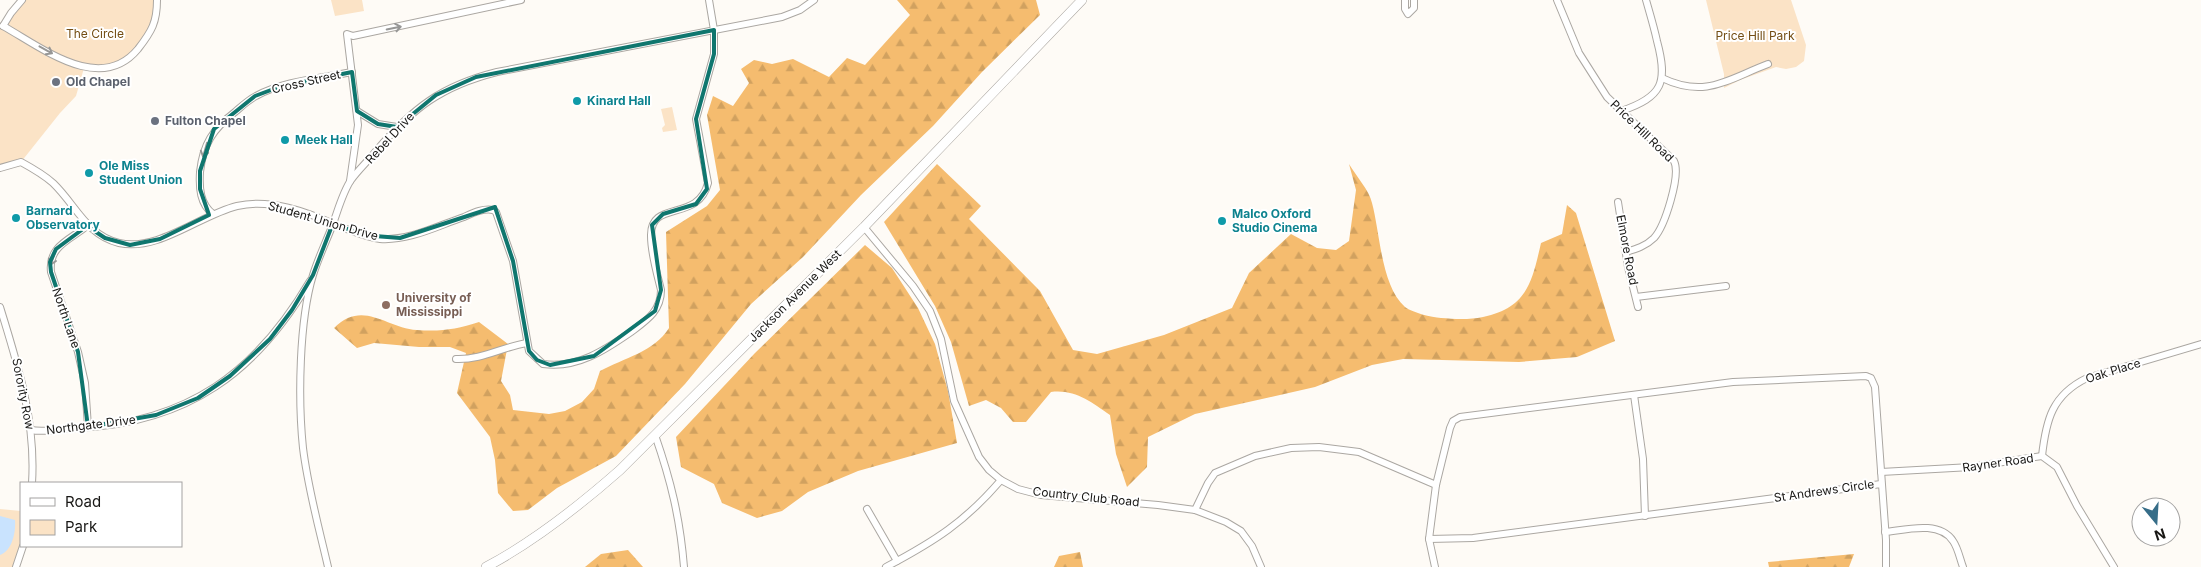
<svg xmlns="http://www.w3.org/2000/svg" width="2201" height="567" font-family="Inter,sans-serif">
	<defs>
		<pattern id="forest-firs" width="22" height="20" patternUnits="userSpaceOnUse" patternTransform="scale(1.25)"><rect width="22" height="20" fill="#f5bc6f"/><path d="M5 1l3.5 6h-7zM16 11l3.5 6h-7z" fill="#d1a15f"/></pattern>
	</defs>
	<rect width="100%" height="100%" fill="#fefbf6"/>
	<g fill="url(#forest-firs)">
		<path d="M 897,0 L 1036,0 L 1040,15 L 982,72 L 933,126 L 861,195 L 803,257 L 751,304 L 685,384 L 616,456 L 557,488 L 528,510 L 513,511 L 498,493 L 495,460 L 490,437 L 457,393 L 466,353 L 450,347 L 419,347 L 374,343 L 357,348 L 334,328 C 363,299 386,328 417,330 C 441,332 457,329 479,322 L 508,344 L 501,381 L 510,395 L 513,410 L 549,414 L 565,411 L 582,402 L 594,389 L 600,371 C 624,358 654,352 669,328 L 666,232 L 707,206 L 720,190 L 707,115 L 713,96 L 733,106 L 749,83 L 741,69 L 754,60 L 772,64 L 793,59 L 829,77 L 847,58 L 865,65 L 910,15 Z"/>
		<path d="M 937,164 L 981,206 L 969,219 L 1040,291 L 1073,350 L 1097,354 L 1164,335 L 1232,308 L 1249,273 L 1291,234 L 1317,248 L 1336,250 L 1349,241 L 1356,190 L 1349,164 C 1356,176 1369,190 1372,203 C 1380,232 1381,286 1405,307 C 1413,313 1431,317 1441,318 C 1454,319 1469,320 1483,317 C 1527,308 1532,282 1541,243 L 1562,234 L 1567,205 L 1576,213 L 1615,341 L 1577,357 L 1519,362 L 1403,359 L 1372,365 L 1315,387 L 1195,414 L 1148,437 L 1147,467 L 1127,487 L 1116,454 L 1110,415 C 1091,402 1075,389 1051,392 L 1026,422 L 1013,422 L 1001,408 L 986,400 L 969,406 L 951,342 L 935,306 L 884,222 Z"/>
		<polygon points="865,245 892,268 918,308 935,344 948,391 957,443 858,471 808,492 782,511 757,518 722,503 714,484 681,467 676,437 755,353"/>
		<polygon points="628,550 643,567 585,567 601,554"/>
		<polygon points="1080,552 1083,567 1054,567 1059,556"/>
		<polygon points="1854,554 1849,567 1769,567 1768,562"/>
	</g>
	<g fill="#fbe3c6">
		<path d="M 22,0 L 157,0 C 157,25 134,60 108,67 C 101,69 92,67 84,68 L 76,96 L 60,113 L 21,162 L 0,168 L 0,27 L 3,26 Z"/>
		<polygon points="331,0 362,0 364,11 335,16"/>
		<polygon points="1706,0 1791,0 1806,45 1804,61 1796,67 1786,69 1776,67 1740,80 1724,88 1724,74"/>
		<polygon points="672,107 677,130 663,132 662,128 665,125 661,109"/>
		<polygon points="0,509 21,511 21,546 16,567 0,567"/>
	</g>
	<path fill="#c9e3fe" d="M 0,516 L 15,520 C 16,532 12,551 0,555 Z"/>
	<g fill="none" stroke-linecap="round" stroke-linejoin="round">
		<g stroke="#aba7a2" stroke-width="8">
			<g id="street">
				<polyline points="1405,0 1405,9 1408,14 1414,8 1414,0"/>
				<path d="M 1557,0 L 1579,53 L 1607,97 L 1674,161 C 1681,175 1665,226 1654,238 C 1646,246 1636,249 1626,252"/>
				<path d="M 3,26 C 41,47 100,95 138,49 C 152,31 157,22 157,0"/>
				<polyline points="3,26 11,13 22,0"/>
				<path d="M 1662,78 C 1706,99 1728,79 1768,64"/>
				<polyline points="357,111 378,124 397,127"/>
				<path d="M 1621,111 C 1663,97 1668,82 1657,41 C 1654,27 1650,14 1646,0"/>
				<path d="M 0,168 L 21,162 C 32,168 44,175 53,183 C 76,205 86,235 119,243 C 158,252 200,215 237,206 C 270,198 307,212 336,225 C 350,230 364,237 380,239 C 409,241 437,226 464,217 C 473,213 483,208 493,210 L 496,212 L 513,261 L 529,351 L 543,364 C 577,369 605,350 631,332 C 647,320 661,311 661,290 C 657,273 651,254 651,236 C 650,199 698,223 708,183 L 696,119 L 714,54 L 714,30 L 709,0"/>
				<polyline points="350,181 358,125 347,34 353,36 521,0"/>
				<polyline points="1618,202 1628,267 1638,307"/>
				<path d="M 213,214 C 200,204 199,188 200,172 C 203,144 213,129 235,112 C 241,107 248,100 256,96 C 282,81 322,78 352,72"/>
				<path d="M 87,226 C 70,240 48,246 51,272 L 78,352 L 85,383 L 88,427"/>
				<polyline points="864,227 913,286 930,311 941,339 954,401 979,457 989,470 1001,480 1018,489 1041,495 1158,505 1195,510 1226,522 1241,531 1252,546 1261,567"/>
				<polyline points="1636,297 1726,286"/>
				<path d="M 0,307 C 18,365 36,422 32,483"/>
				<path d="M 456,359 C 482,360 502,347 527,343"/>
				<polyline points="1634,395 1643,459 1645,516"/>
				<path d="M 31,430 C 46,433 65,428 80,428 C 188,422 256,373 310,281"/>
				<path d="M 655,435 C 671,481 680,518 684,567"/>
				<path d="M 2042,456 C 2046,420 2052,395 2087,378 L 2201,344"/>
				<polyline points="1881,472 1971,467 2042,456 2057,467 2077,506 2114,567"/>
				<polyline points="1881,484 1473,538 1429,539 1436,485 1450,428 1453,421 1460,417 1733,382 1866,376 1871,378 1875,387 1886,540 1886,567"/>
				<polyline points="867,509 897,561"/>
				<polyline points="1195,510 1208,483 1215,473 1255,456 1291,448 1319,447 1359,452 1436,485"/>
				<path d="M 1885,532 C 1905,530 1939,520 1953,541 C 1958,548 1960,559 1963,567"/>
				<polyline points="1429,539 1435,567"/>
				<polyline points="16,567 23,546"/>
				<path d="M 328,567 C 319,528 308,489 303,448 C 298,400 299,321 313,275 C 318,259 325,244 331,229 C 337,214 342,193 351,180 C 358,170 368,161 376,151 C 413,108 441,86 497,72 L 782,17 L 800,10 L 814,0"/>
				<path d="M 886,567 C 935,541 965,522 1001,480"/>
			</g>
		</g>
		<g stroke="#aba7a2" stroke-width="10">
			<path id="secondary" d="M 486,567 C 535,541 578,507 620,470 L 864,227 L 1082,0"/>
		</g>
		<use href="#street" stroke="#fff" stroke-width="6"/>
		<use href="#secondary" stroke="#fff" stroke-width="9"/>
	</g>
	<defs><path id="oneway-shaft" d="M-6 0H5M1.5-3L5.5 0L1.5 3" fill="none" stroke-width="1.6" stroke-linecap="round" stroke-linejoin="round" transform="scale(1.25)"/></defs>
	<g stroke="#979796">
		<use href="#oneway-shaft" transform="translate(394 28) rotate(-11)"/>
		<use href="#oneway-shaft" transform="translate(46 50) rotate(29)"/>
		<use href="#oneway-shaft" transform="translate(205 150) rotate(106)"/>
		<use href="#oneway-shaft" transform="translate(53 258) rotate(109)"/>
	</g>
	<path fill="none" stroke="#0f766e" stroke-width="4" stroke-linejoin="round" d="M 714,30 L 714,54 L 696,119 L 707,189 L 696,204 L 663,214 L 652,225 L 661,290 L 655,311 L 594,356 L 550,365 L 537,360 L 529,351 L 513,261 L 495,207 L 400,238 L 362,235 L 333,223 L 313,275 L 292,310 L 270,339 L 230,376 L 198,398 L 156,415 L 88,427 L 78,352 L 51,272 L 50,262 L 56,249 L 87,226 L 105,238 L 130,245 L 160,239 L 209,215 L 200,189 L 200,171 L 214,129 L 255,96 L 279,87 L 352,72 L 357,111 L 378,124 L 397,127 L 436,95 L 476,77 Z"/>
	<g fill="#6b7280" stroke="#fff" stroke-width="2">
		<circle cx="56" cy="82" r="5"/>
		<circle cx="155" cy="121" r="5"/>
	</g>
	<g fill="#0f9aa8" stroke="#fff" stroke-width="2">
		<circle cx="577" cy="101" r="5"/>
		<circle cx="285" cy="140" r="5"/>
		<circle cx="89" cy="173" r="5"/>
		<circle cx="16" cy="218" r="5"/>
		<circle cx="1222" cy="221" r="5"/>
	</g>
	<circle fill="#8d6e63" stroke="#fff" stroke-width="2" cx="386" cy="305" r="5"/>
	<g text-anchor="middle" stroke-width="4" stroke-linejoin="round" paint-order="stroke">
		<g font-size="12" fill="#744e14" stroke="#fff">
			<text x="95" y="38">The Circle</text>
			<text x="1755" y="40">Price Hill Park</text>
		</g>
		<g font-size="12" font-weight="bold" fill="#5b616d" stroke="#fff" text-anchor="start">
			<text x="66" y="86">Old Chapel</text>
			<text x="165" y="125">Fulton Chapel</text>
		</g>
		<g font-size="12" fill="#181715" stroke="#fff">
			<text transform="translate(306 82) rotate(-13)" y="4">Cross Street</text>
			<text transform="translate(1642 131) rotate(44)" y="4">Price Hill Road</text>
			<text transform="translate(390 138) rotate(-47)" y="4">Rebel Drive</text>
			<text transform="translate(323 221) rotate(16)" y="4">Student Union Drive</text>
			<text transform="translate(1627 250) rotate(79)" y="4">Elmore Road</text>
			<text transform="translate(795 296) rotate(-45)" y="4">Jackson Avenue West</text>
			<text transform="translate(66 318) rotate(71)" y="4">North Lane</text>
			<text transform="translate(2113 371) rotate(-17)" y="4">Oak Place</text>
			<text transform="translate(23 394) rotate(79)" y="4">Sorority Row</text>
			<text transform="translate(91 425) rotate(-7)" y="4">Northgate Drive</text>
			<text transform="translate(1998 463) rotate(-8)" y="4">Rayner Road</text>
			<text transform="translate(1824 491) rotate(-8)" y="4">St Andrews Circle</text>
			<text transform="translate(1086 497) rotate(6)" y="4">Country Club Road</text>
		</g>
		<g font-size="12" font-weight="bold" fill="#0d838f" stroke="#fff" text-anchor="start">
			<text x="587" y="105">Kinard Hall</text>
			<text x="295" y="144">Meek Hall</text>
			<text x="99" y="170">Ole Miss<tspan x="99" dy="14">Student Union</tspan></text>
			<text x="26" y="215">Barnard<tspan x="26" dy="14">Observatory</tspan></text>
			<text x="1232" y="218">Malco Oxford<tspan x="1232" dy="14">Studio Cinema</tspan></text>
		</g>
		<g font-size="12" font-weight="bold" fill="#785e54" stroke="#fff" text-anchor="start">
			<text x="396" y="302">University of<tspan x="396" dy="14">Mississippi</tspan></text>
		</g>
	</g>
	<rect x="20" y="482" width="162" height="65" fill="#ffffff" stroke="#a3a2a1"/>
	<rect x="30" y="498" width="25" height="8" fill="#ffffff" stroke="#a3a2a1"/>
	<text x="65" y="507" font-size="15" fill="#181715">Road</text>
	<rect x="30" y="520" width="25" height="15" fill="#fbe3c6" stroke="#a3a2a1"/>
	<text x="65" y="532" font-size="15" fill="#181715">Park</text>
	<g transform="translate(2156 522) rotate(162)"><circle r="24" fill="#ffffff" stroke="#a3a2a1"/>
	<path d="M0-4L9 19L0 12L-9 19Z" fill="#366d88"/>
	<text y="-8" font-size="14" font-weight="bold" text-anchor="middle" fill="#181715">N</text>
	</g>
</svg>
